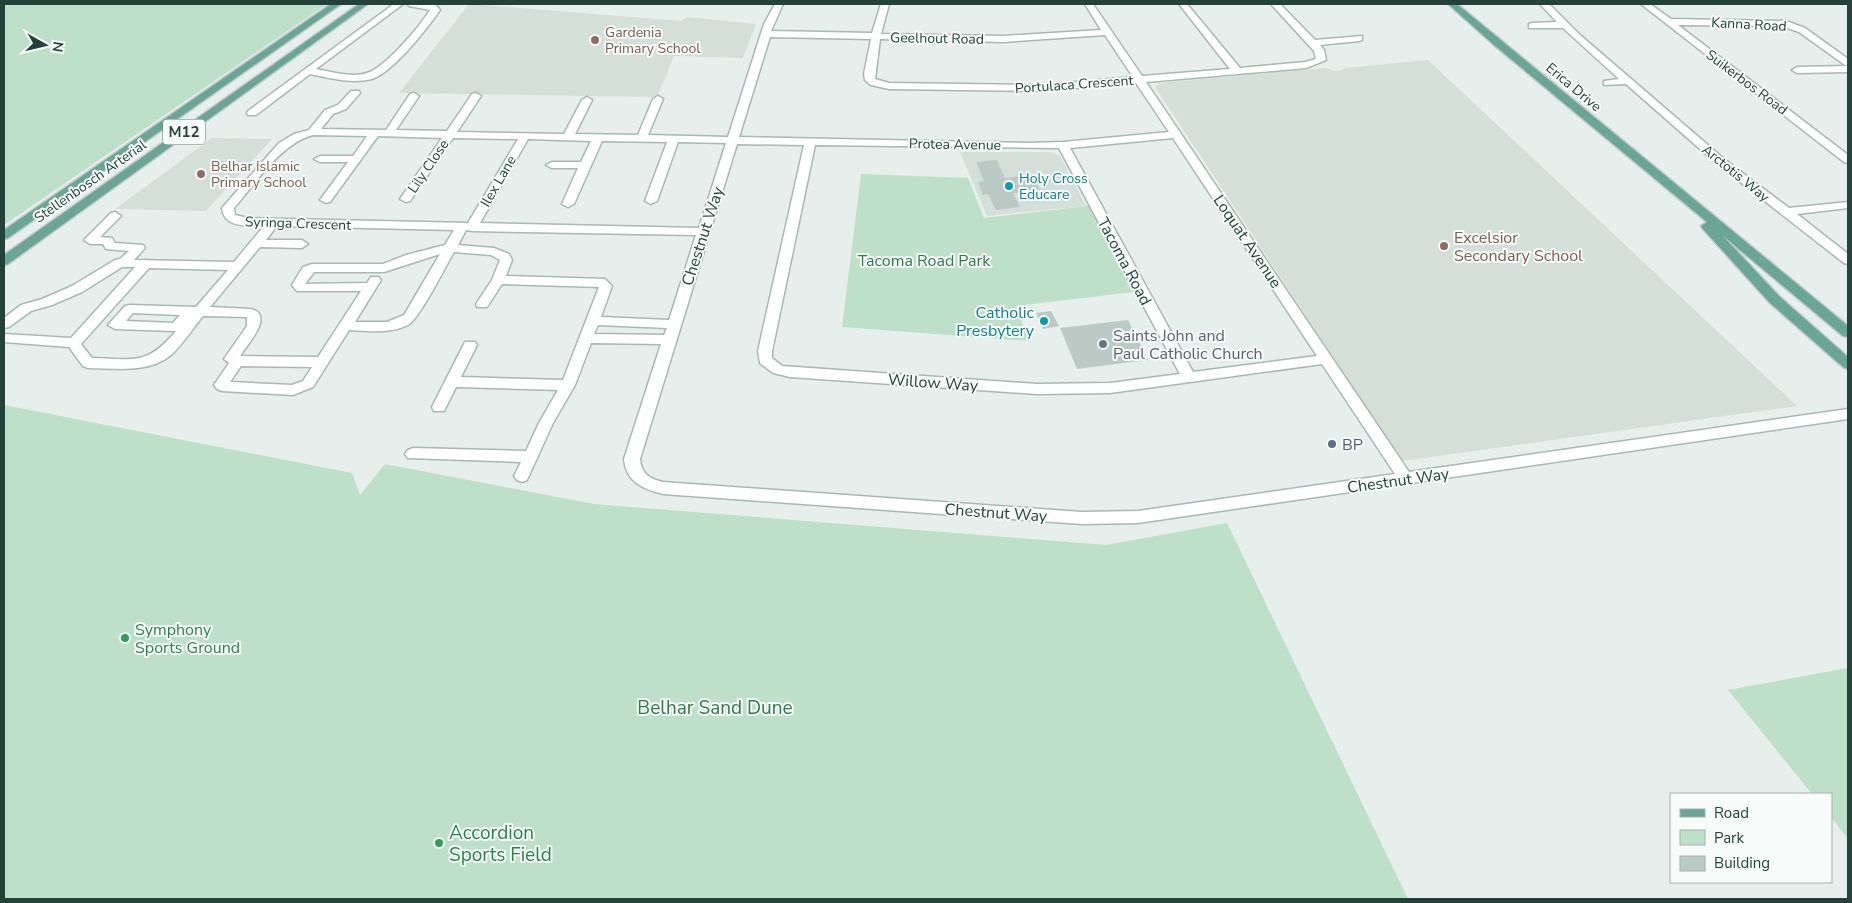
<svg xmlns="http://www.w3.org/2000/svg" width="1852" height="903" font-family="'Nunito Sans',sans-serif">
	<rect width="100%" height="100%" fill="#e6efeb"/>
	<g fill="#d4dfda">
		<polygon points="469,4 682,21 686,17 756,24 743,58 674,56 657,97 399,93"/>
		<polygon points="1428,60 1797,406 1402,461 1155,87 1160,83 1326,68 1334,71 1342,70 1345,68"/>
		<polygon points="212,138 272,139 206,211 115,209"/>
		<polygon points="960,152 1050,152 1060,156 1086,206 987,216"/>
	</g>
	<g fill="#bfe0c8">
		<polygon points="4,4 327,4 4,225"/>
		<polygon points="861,174 968,178 984,218 1096,205 1142,291 1016,306 1029,341 842,327"/>
		<polygon points="4,405 352,473 360,495 385,464 594,504 1106,545 1227,523 1408,899 4,899"/>
		<polygon points="1848,668 1848,839 1831,817 1831,794 1812,794 1728,690"/>
	</g>
	<g fill="#bbcac4">
		<polygon points="997,160 1005,178 1032,175 1040,190 1013,193 1020,207 996,210 988,194 983,195 978,182 984,181 976,162"/>
		<polygon points="1051,311 1059,326 1043,329 1036,313"/>
		<polygon points="1128,320 1148,360 1077,369 1060,328"/>
	</g>
	<g fill="none" stroke-linecap="round" stroke-linejoin="round">
		<g stroke="#a8b8b2" stroke-width="3">
			<g id="minor">
				<path d="M 394,4 L 403,4 L 316,69 C 332,72 352,78 367,73 C 385,68 420,26 430,10 L 409,6 L 408,4 L 435,4 L 440,10 C 427,29 393,72 372,79 C 352,84 329,78 310,74 L 256,115 L 248,115 L 247,113 L 248,111 Z"/>
				<path d="M 775,4 L 783,4 L 771,31 L 872,33 L 881,4 L 889,4 L 881,34 L 1003,36 L 1101,30 L 1085,4 L 1093,4 L 1142,76 L 1230,69 L 1179,4 L 1187,4 L 1240,68 L 1305,62 L 1316,59 L 1314,51 L 1271,4 L 1280,4 L 1315,40 L 1362,36 L 1362,40 L 1359,41 L 1320,45 L 1324,50 L 1326,60 L 1306,68 L 1146,82 L 1409,472 L 1848,409 L 1848,419 L 1138,523 L 1082,524 L 663,494 C 643,489 626,482 624,459 L 661,344 L 591,343 L 575,385 L 553,423 L 527,480 L 522,482 L 517,480 L 514,476 L 521,462 L 408,458 L 405,454 L 408,450 L 413,448 L 526,451 L 539,423 L 558,390 L 456,387 L 444,411 L 434,411 L 432,407 L 465,342 L 475,342 L 477,345 L 461,377 L 563,380 L 599,287 L 502,284 L 487,307 L 477,307 L 476,304 L 492,280 L 500,260 L 491,255 L 454,252 C 445,267 420,318 408,325 C 390,334 369,331 349,330 L 313,387 L 293,395 L 222,391 L 217,389 L 214,385 L 229,363 L 224,359 L 247,326 L 247,317 L 203,316 C 193,328 183,344 171,355 C 148,374 115,368 88,368 L 83,366 L 69,347 L 4,342 L 4,334 L 71,338 L 135,267 L 122,267 L 82,292 L 52,305 L 31,311 L 9,327 L 4,328 L 4,318 L 21,305 L 42,299 L 72,286 L 115,260 L 120,259 L 129,251 L 106,249 L 103,244 L 90,244 L 84,240 L 111,213 L 115,212 L 121,216 L 100,237 L 112,238 L 115,243 L 143,245 L 145,248 L 134,260 L 234,262 L 264,226 C 249,225 224,229 222,208 L 279,143 L 294,134 L 309,130 L 325,110 L 338,105 L 351,91 L 359,91 L 360,93 L 346,109 L 333,114 L 321,129 L 386,130 L 410,94 L 414,93 L 419,96 L 396,130 L 447,131 L 472,94 L 476,93 L 481,96 L 457,132 L 564,134 L 582,100 L 587,97 L 592,100 L 575,134 L 638,135 L 653,99 L 658,96 L 663,99 L 648,135 L 728,137 L 764,24 ZM 1105,35 L 1133,77 L 1040,85 L 889,83 L 875,79 L 880,39 L 1003,42 ZM 770,37 L 871,39 L 864,74 L 865,80 L 871,85 L 889,89 L 1040,91 L 1136,83 L 1169,132 L 1063,142 L 1029,143 L 739,137 ZM 313,135 L 367,136 L 353,156 L 320,156 L 314,159 L 320,162 L 348,162 L 320,200 L 326,203 L 330,202 L 378,136 L 442,138 L 400,199 L 406,202 L 410,201 L 453,138 L 518,139 L 468,223 L 248,218 L 235,215 L 234,208 C 256,183 280,144 313,135 ZM 1173,138 L 1317,356 L 1193,372 L 1070,148 ZM 528,139 L 591,141 L 581,162 L 552,162 L 546,165 L 552,168 L 578,168 L 562,204 L 568,207 L 574,204 L 602,141 L 667,142 L 645,201 L 651,204 L 657,201 L 678,142 L 726,143 L 699,228 L 480,223 ZM 737,144 L 804,145 L 758,351 L 760,363 L 773,373 L 790,377 L 1037,394 L 1110,393 L 1322,364 L 1395,474 L 1138,511 L 1082,512 L 663,482 C 649,479 641,473 640,459 ZM 815,145 L 1059,148 L 1180,374 L 1110,383 L 1037,384 L 782,366 L 772,358 L 772,351 ZM 277,226 L 454,230 L 445,245 L 406,255 L 383,264 L 312,264 L 303,267 L 292,285 L 297,291 L 361,291 L 318,357 L 240,356 C 247,345 275,315 251,309 L 210,307 L 260,247 L 302,248 L 308,244 L 302,240 L 266,240 ZM 466,230 L 472,231 L 696,235 L 669,320 L 601,317 L 612,286 L 605,279 L 506,276 L 512,260 L 509,254 L 494,248 L 458,245 ZM 440,254 L 404,315 L 387,322 L 355,322 L 381,280 L 379,277 L 371,277 L 367,283 L 305,284 L 314,272 L 384,272 ZM 149,268 L 228,270 L 196,307 L 130,305 L 125,306 L 108,325 L 115,329 L 176,331 C 147,366 134,359 92,358 L 81,344 ZM 133,313 L 180,315 L 173,323 L 126,321 ZM 598,325 L 667,328 L 664,335 L 594,334 ZM 241,366 L 312,367 L 303,381 L 292,385 L 230,382 Z"/>
				<polygon points="1540,4 1549,4 1580,35 1724,159 1789,208 1848,202 1848,208 1797,214 1848,254 1848,264 1844,263 1716,163 1626,84 1604,85 1604,81 1619,79 1563,28 1529,28 1529,24 1532,23 1557,22"/>
				<polygon points="1641,4 1650,4 1671,19 1786,21 1805,28 1848,59 1848,66 1845,65 1799,32 1782,26 1678,25 1848,155 1848,163 1844,162"/>
				<polygon points="1848,66 1848,72 1797,73 1792,70 1797,67"/>
			</g>
		</g>
		<g stroke="#c2cac8" stroke-width="3">
			<g id="major">
				<polygon points="331,4 341,4 8,238 4,239 4,230"/>
				<polygon points="359,4 368,4 8,264 4,265 4,255"/>
				<polygon points="1448,4 1457,4 1848,326 1848,337 1843,336 1722,235 1779,296 1848,357 1848,369 1843,367 1769,302 1703,229 1701,226 1707,222 1494,45"/>
			</g>
		</g>
		<use href="#minor" fill="#fff" fill-rule="evenodd"/>
		<use href="#major" fill="#6aa596" fill-rule="evenodd"/>
	</g>
	<g fill="#8d6e63" stroke="#f7fbf9" stroke-width="2">
		<circle cx="595" cy="40" r="5"/>
		<circle cx="201" cy="174" r="5"/>
		<circle cx="1444" cy="246" r="5"/>
	</g>
	<g fill="#0f9aa8" stroke="#f7fbf9" stroke-width="2">
		<circle cx="1009" cy="186" r="5"/>
		<circle cx="1044" cy="321" r="5"/>
	</g>
	<circle fill="#6b7280" stroke="#f7fbf9" stroke-width="2" cx="1103" cy="344" r="5"/>
	<circle fill="#5c6f8a" stroke="#f7fbf9" stroke-width="2" cx="1332" cy="444" r="5"/>
	<g fill="#2e9e5b" stroke="#f7fbf9" stroke-width="2">
		<circle cx="125" cy="638" r="5"/>
		<circle cx="439" cy="843" r="5"/>
	</g>
	<g text-anchor="middle" stroke-width="4" stroke-linejoin="round" paint-order="stroke">
		<g font-size="14" fill="#24423a" stroke="#f7fbf9">
			<text transform="translate(1749 24) rotate(3)" y="5">Kanna Road</text>
			<text transform="translate(937 38) rotate(1)" y="5">Geelhout Road</text>
			<text transform="translate(1747 82) rotate(37)" y="5">Suikerbos Road</text>
			<text transform="translate(1074 84) rotate(-4)" y="5">Portulaca Crescent</text>
			<text transform="translate(1574 87) rotate(40)" y="5">Erica Drive</text>
			<text transform="translate(955 144) rotate(1)" y="5">Protea Avenue</text>
			<text transform="translate(428 166) rotate(-56)" y="5">Lily Close</text>
			<text transform="translate(1736 173) rotate(39)" y="5">Arctotis Way</text>
			<text transform="translate(90 181) rotate(-35)" y="5">Stellenbosch Arterial</text>
			<text transform="translate(498 181) rotate(-60)" y="5">Ilex Lane</text>
			<text transform="translate(298 223) rotate(2)" y="5">Syringa Crescent</text>
		</g>
		<g font-size="14" fill="#785e54" stroke="#f7fbf9" text-anchor="start">
			<text x="605" y="37">Gardenia<tspan x="605" dy="16">Primary School</tspan></text>
			<text x="211" y="171">Belhar Islamic<tspan x="211" dy="16">Primary School</tspan></text>
		</g>
		<g font-size="14" fill="#0d838f" stroke="#f7fbf9" text-anchor="start">
			<text x="1019" y="183">Holy Cross<tspan x="1019" dy="16">Educare</tspan></text>
		</g>
		<rect fill="#f7fbf9" stroke="#637a73" stroke-width="1" x="163" y="119.5" width="42" height="25" rx="4"/>
		<g font-size="15" font-weight="bold" fill="#24423a">
			<text x="184" y="137">M12</text>
		</g>
		<g font-size="16" fill="#24423a" stroke="#f7fbf9">
			<text transform="translate(702 236) rotate(-72)" y="6">Chestnut Way</text>
			<text transform="translate(1248 241) rotate(56)" y="6">Loquat Avenue</text>
			<text transform="translate(1125 261) rotate(62)" y="6">Tacoma Road</text>
			<text transform="translate(933 382) rotate(4)" y="6">Willow Way</text>
			<text transform="translate(1398 480) rotate(-8)" y="6">Chestnut Way</text>
			<text transform="translate(996 512) rotate(4)" y="6">Chestnut Way</text>
		</g>
		<g font-size="16" fill="#785e54" stroke="#f7fbf9" text-anchor="start">
			<text x="1454" y="243">Excelsior<tspan x="1454" dy="18">Secondary School</tspan></text>
		</g>
		<g font-size="16" fill="#2d7a4b" stroke="#f7fbf9">
			<text x="924" y="266">Tacoma Road Park</text>
		</g>
		<g font-size="16" fill="#0d838f" stroke="#f7fbf9" text-anchor="end">
			<text x="1034" y="318">Catholic<tspan x="1034" dy="18">Presbytery</tspan></text>
		</g>
		<g font-size="16" fill="#5b616d" stroke="#f7fbf9" text-anchor="start">
			<text x="1113" y="341">Saints John and<tspan x="1113" dy="18">Paul Catholic Church</tspan></text>
		</g>
		<g font-size="16" fill="#4e5e75" stroke="#f7fbf9" text-anchor="start">
			<text x="1342" y="450">BP</text>
		</g>
		<g font-size="16" fill="#27864d" stroke="#f7fbf9" text-anchor="start">
			<text x="135" y="635">Symphony<tspan x="135" dy="18">Sports Ground</tspan></text>
		</g>
		<g font-size="19" fill="#2d7a4b" stroke="#f7fbf9">
			<text x="715" y="714">Belhar Sand Dune</text>
		</g>
		<g font-size="19" fill="#27864d" stroke="#f7fbf9" text-anchor="start">
			<text x="449" y="839">Accordion<tspan x="449" dy="22">Sports Field</tspan></text>
		</g>
	</g>
	<rect width="1852" height="903" fill="none" stroke="#24423a" stroke-width="10"/>
	<rect x="1670" y="793" width="162" height="90" fill="#f7fbf9" stroke="#a3b1ad"/>
	<rect x="1680" y="809" width="25" height="8" fill="#6aa596" stroke="#a3b1ad"/>
	<text x="1714" y="818" font-size="15" fill="#24423a">Road</text>
	<rect x="1680" y="830" width="25" height="15" fill="#bfe0c8" stroke="#a3b1ad"/>
	<text x="1714" y="843" font-size="15" fill="#24423a">Park</text>
	<rect x="1680" y="856" width="25" height="15" fill="#bbcac4" stroke="#a3b1ad"/>
	<text x="1714" y="868" font-size="15" fill="#24423a">Building</text>
	<g transform="translate(45 45) rotate(98)" stroke="#f7fbf9" stroke-width="4" paint-order="stroke">
	<path d="M0-4L9 19L0 12L-9 19Z" fill="#24423a"/>
	<text y="-8" font-size="14" font-weight="bold" text-anchor="middle" fill="#24423a">N</text>
	</g>
</svg>
